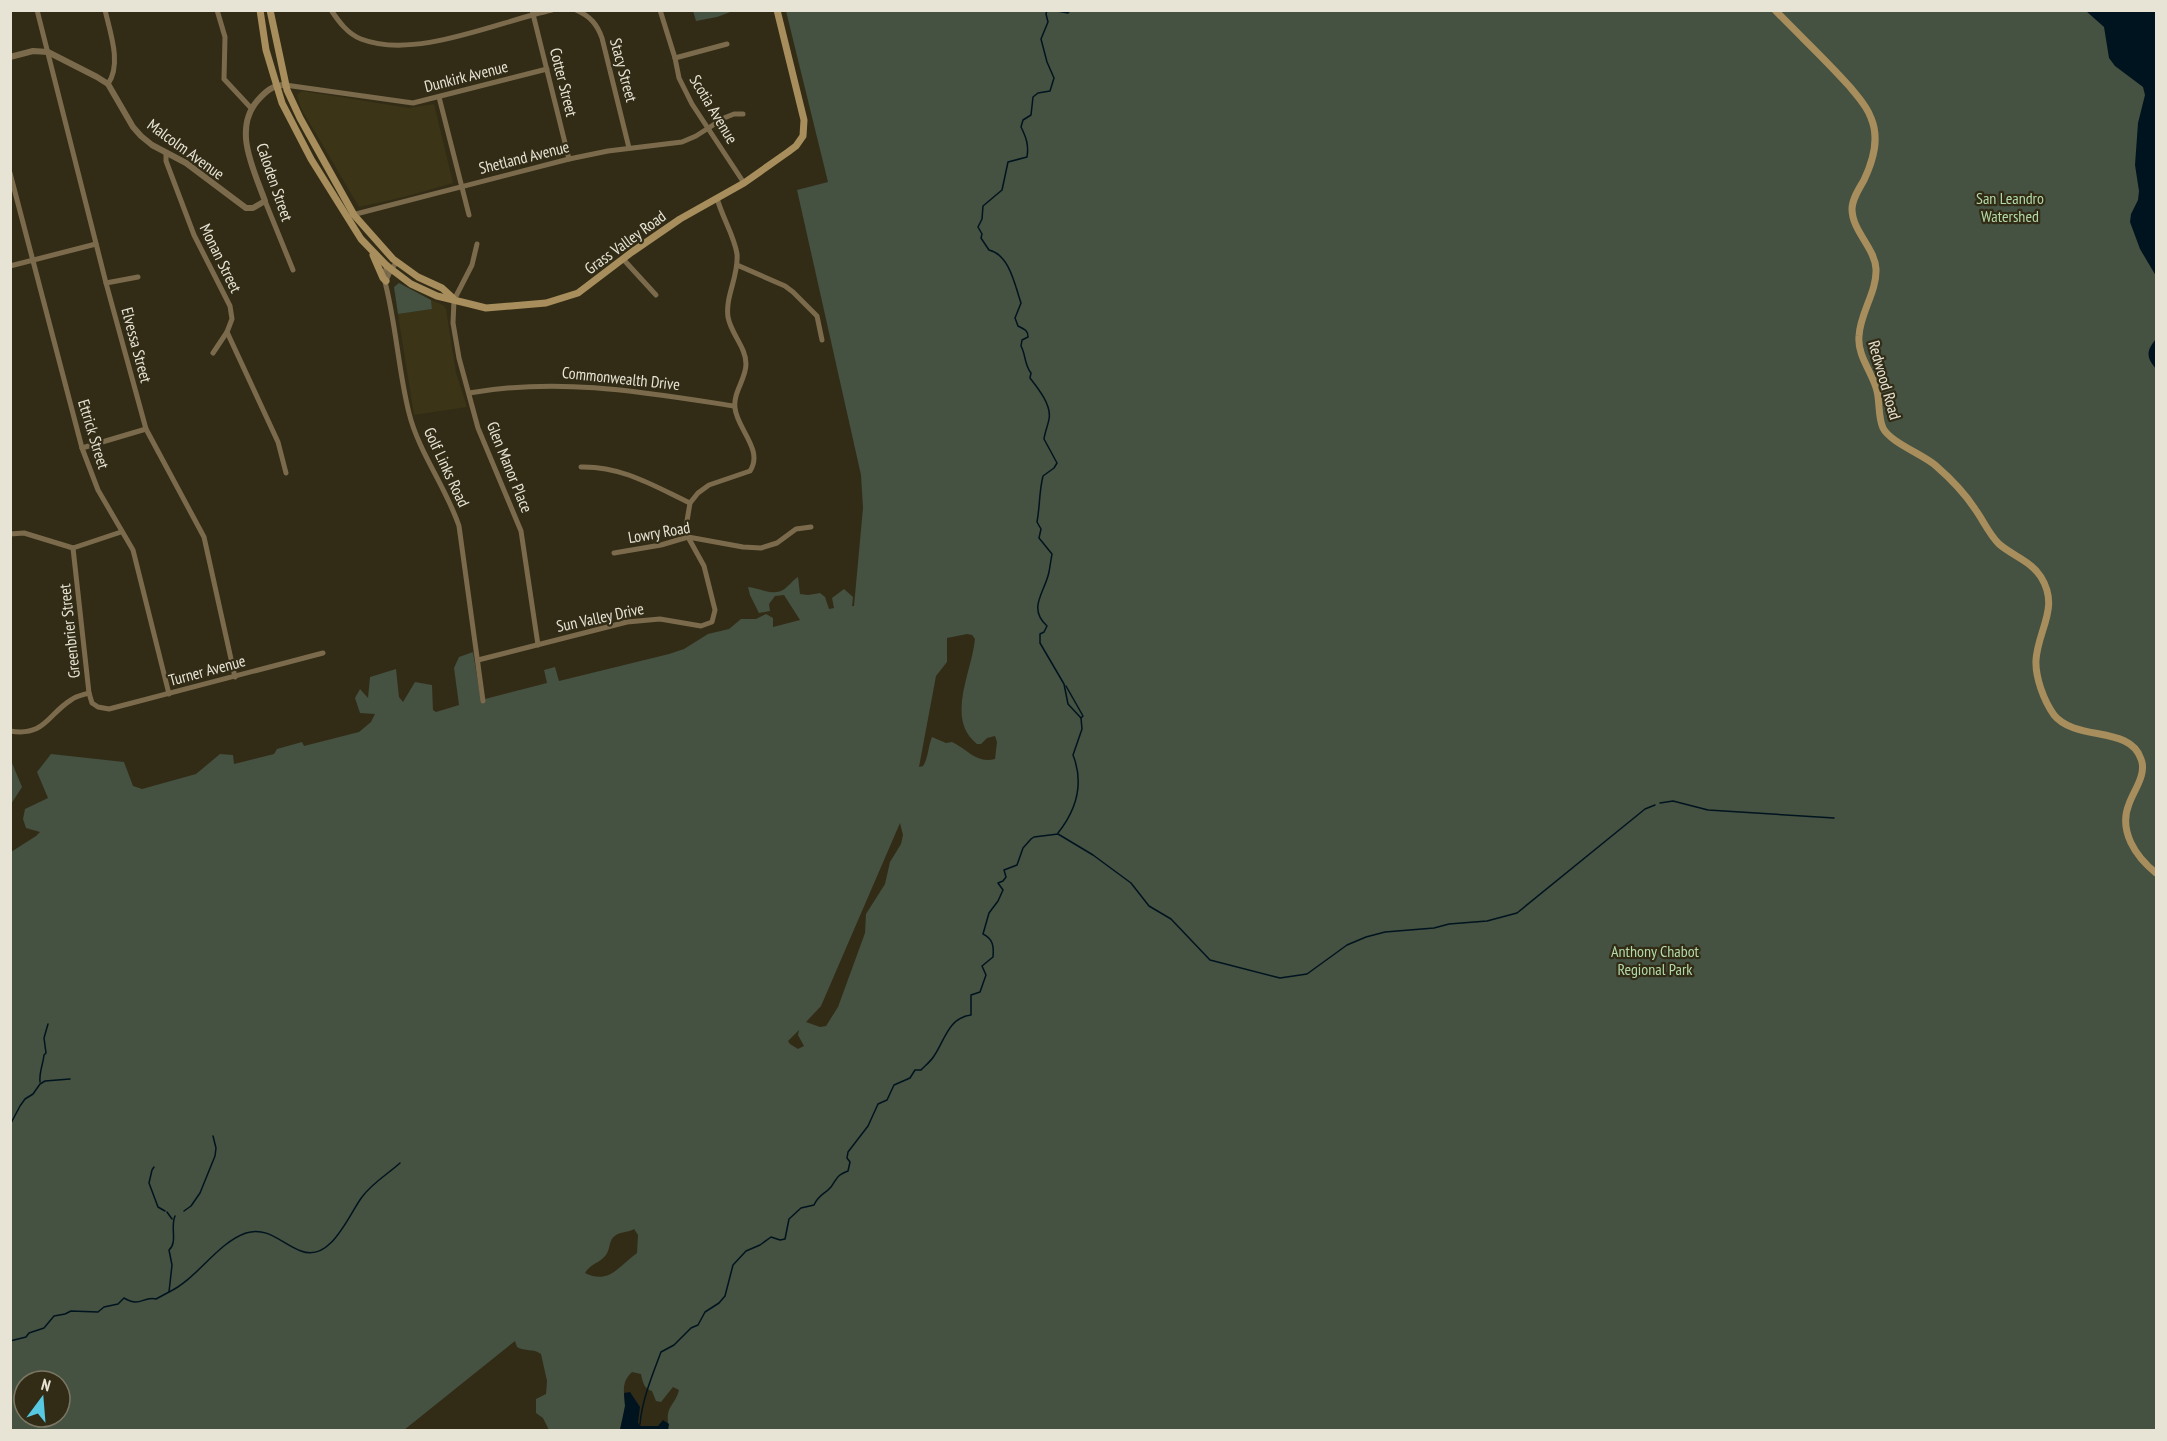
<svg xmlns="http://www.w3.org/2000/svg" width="2167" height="1441" font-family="'PT Sans Narrow',sans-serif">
	<rect width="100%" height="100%" fill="#322c16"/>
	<g fill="#3c3417">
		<polygon points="302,91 409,108 434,104 453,183 404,197 359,207 301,108 297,95"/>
		<polygon points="431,300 443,305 446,309 456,373 467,407 414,415 398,314 432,309"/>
	</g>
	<g fill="#455141" fill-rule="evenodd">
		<polygon points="693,11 732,10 733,11 717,17 696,21"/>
		<path d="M 786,11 L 2156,11 L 2156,1430 L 668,1430 C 669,1424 667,1420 668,1414 C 669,1406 677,1400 679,1390 L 673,1387 L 661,1402 L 656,1401 L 652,1391 C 644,1389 643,1383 641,1374 L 632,1372 C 621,1382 624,1392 625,1405 C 625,1413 621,1423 620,1430 L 549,1430 L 543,1418 L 536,1413 L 536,1399 L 546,1394 L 547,1381 L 541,1354 C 533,1348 525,1352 517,1347 L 515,1341 L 404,1430 L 11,1430 L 11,852 L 36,836 L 40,832 L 26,828 L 23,819 L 25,809 L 48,798 L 37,772 L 51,754 L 124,762 L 133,786 L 142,789 L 196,774 L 220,754 L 233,755 L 234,764 L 274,754 L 277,749 L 302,742 L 304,746 L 359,732 L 371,722 L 375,714 L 360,713 L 355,698 L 360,689 L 368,698 L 370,677 L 396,669 L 399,697 L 403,702 L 415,682 L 432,685 L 433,710 L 436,712 L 459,705 L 454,668 L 459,657 L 473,652 L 481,700 L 547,683 L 544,670 L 555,667 L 559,681 L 669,654 L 684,649 L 708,634 L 729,629 L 741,619 L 756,619 L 766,614 L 773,618 L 773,627 L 800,620 L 784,595 L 775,596 L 769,604 L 770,611 L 759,613 L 750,595 L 748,587 C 759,588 773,596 783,590 C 788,587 792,581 798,577 L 800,594 L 808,595 L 820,593 L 825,597 L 829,609 L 834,608 L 832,598 L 844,589 L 853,597 L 852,606 L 854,606 L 863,508 L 861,475 L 797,190 L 828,182 ZM 967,634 L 972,635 L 975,639 C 972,672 945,719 977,744 L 981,744 L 987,738 L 995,736 L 997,742 L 995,759 C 977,764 967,749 952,742 L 946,743 L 932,737 C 928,747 928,759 923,766 L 919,767 L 936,676 L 947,662 L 947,638 ZM 900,823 L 903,835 L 901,844 L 890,862 L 885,884 L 866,914 L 865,933 L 838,1007 L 826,1026 L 820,1027 L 806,1022 L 821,1006 ZM 799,1030 L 798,1035 L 804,1046 L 798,1049 L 790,1044 L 788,1041 ZM 634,1229 L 638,1235 L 637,1253 C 619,1266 609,1285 585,1273 C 590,1264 600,1263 606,1255 C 611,1248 608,1240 616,1235 C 622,1231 628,1233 634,1229 ZM 24,1381 L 60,1381 L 60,1417 L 24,1417 Z"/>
		<polygon points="399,283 431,300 432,309 398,314 394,287"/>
		<polygon points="11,763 12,763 22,787 11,804"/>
	</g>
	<g fill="#00141f">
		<polygon points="2086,11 2156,11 2156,276 2140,249 2130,222 2131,214 2138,200 2139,191 2135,165 2138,123 2145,95 2143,87 2115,66 2109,58 2104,27"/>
		<path d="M 2156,339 L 2156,369 C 2146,357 2146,351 2156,339 Z"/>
		<polygon points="630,1392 640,1407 638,1423 641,1426 658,1426 663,1420 669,1424 668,1430 620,1430 625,1406 624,1393"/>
	</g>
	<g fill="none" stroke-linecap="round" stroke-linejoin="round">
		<g stroke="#00141f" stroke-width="1.5">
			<path d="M 1047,10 L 1046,14 L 1048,22 L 1041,39 L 1047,62 L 1054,78 L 1050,91 L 1038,93 L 1033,97 L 1031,115 L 1023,120 L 1021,127 C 1026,137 1029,145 1027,157 L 1008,162 L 1002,190 L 983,206 L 982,219 L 978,227 L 982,234 L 981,238 L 989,250 C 1010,255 1015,286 1021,303 L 1015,318 L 1018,326 C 1024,329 1028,330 1028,337 L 1022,340 L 1021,346 C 1026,355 1024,364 1031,373 L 1030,378 C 1037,387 1052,405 1049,419 C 1048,425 1045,432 1044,439 L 1057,463 L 1054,468 L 1043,476 C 1039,492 1040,506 1037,522 L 1041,529 L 1039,538 L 1052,554 C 1051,560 1050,566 1049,572 C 1045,592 1027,608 1047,626 L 1044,632 L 1040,634 L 1040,643 L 1064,684 L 1068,704 L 1081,718"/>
			<polyline points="1052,10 1068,13 1070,10"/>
			<polyline points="1660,803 1673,801 1708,810 1834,818"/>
			<path d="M 1058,833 C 1077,809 1084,783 1073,755 L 1082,729 L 1081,718 L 1083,716 L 1066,686"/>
			<path d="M 40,1082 C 39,1072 43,1065 44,1055 L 46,1053 L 44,1038 L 48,1024"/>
			<polyline points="10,1125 20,1106 25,1099 33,1094 40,1084 45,1081 70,1079"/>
			<polyline points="154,1167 152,1170 149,1183 158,1207 165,1211"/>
			<polyline points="184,1211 191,1206 200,1193 215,1156 216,1148 213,1136"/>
			<polyline points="167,1212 172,1219"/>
			<path d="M 169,1292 C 197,1279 217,1243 246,1233 C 268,1226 282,1244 301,1251 C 331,1263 349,1214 362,1197 C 372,1183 388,1174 400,1163"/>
			<path d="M 10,1341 L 26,1337 L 29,1333 L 44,1328 L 54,1316 L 65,1314 L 71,1311 L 98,1312 L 104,1307 L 118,1304 L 124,1298 C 141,1308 142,1296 156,1299 L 169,1292 L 172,1265 L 169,1250 C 178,1242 170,1227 175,1216"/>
			<path d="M 640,1424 C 642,1400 652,1376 661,1352 L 674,1345 L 691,1328 L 698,1325 L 705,1312 L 719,1303 L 725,1296 L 733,1265 L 746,1251 L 760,1245 L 771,1237 L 780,1240 L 785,1239 L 789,1219 L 801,1208 L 814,1205 C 819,1194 824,1195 831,1187 C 838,1177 836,1176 848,1171 L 850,1162 L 847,1158 L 848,1152 L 868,1126 L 878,1104 L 887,1100 L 894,1085 L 910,1078 L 915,1070 L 921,1070 C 926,1065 931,1061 934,1056 C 945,1040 948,1018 971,1015 L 971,995 L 980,992 L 986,975 L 982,966 L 993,957 C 994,946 993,939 983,934 L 989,913 L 998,901 L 1003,890 L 998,883 L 1003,881 L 1006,877 L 1004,870 L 1017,865 L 1023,848 L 1031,839 L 1034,837 L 1058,834 L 1093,855 L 1131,883 L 1149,906 L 1171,919 L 1210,960 L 1280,978 L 1307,974 L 1347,945 L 1366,937 L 1385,932 L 1434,928 L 1449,924 L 1487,921 L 1517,913 L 1645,809 L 1655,805"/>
		</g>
		<g stroke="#7b6b4c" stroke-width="5">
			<polyline points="37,10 106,283 146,429 204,537 235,677"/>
			<path d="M 105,10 C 110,32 122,64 108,84"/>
			<polyline points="217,10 225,37 224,79 251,108"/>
			<path d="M 331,10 C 339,22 348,34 361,39 C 415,60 497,22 552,10"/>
			<polyline points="532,10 569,159"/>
			<path d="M 576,10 C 590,16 597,24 602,38 L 629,148"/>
			<polyline points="660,10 675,58 679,78 692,104 744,183"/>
			<polyline points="675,58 727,44"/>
			<polyline points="285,85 413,103 547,69"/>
			<polyline points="439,97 469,215"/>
			<polyline points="166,153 166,161 194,235 230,306 232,319 227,332 278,442 286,473"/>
			<polyline points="10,173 82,448 98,490 133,550 169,694"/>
			<polyline points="265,201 293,270"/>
			<polyline points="352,215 569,159 608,151 682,142 696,136 724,118 734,114 743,114"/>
			<polyline points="477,244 472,265 454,300 453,323 459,358 478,428 521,531 538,645"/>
			<polyline points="623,259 656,295"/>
			<path d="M 388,265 L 384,273 L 384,278 C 396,322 398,369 409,413 C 419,453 446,487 459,526 L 483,701"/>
			<polyline points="737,265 785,286 793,292 817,316 822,340"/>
			<polyline points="10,266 96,244"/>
			<polyline points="386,281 391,269 397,262"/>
			<polyline points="106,283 138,277"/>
			<polyline points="213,353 227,332"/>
			<path d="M 469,393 C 560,377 644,392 734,406"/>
			<polyline points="82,448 146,429"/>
			<path d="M 581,467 C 622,466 654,486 690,503"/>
			<polyline points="10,534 24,533 73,548 121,532"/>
			<polyline points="73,548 89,693 92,703 98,707 109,709 323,653"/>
			<polyline points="614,553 661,545 688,537 743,547 761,548 777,543 796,529 811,527"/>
			<path d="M 478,660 L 627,622 L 660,619 L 701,626 L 712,622 L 715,610 L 704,566 L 688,537 L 687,521 L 690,503 L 698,493 L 709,485 L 750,471 C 764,450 737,429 735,408 C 733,392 746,379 746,364 C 746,347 731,334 728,317 C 725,296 739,276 737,254 C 734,235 722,217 717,198"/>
			<path d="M 10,731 C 45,737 48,714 71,700 C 76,696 83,695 89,693"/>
		</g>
		<path stroke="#7b6b4c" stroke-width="6" d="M 10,57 L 33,51 L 48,52 L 97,77 L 108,84 L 133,127 L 141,136 L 152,145 L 186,163 L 246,208 L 253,208 L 265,201 C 254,170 232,129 258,100 C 266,91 273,85 285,85"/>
		<g stroke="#a78e5c" stroke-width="7">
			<polyline points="260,10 266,50 282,103 311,159 361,239 387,266 411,284 437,296 470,304 486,308 546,303 578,293 632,252 680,219 744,183 788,152 796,146 803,136 804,120 777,10"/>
			<polyline points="270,10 287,90 300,118 354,215 393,259 418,277 442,288 453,298"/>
			<path d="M 1775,10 C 1800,36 1826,60 1850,87 C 1858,97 1867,106 1871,118 C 1880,139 1873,161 1864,180 C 1859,189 1852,199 1852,209 C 1852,231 1875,248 1876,269 C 1877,292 1860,313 1859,336 C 1857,356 1873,373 1877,391 C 1880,404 1878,417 1883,428 C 1890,442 1922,454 1935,465 C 1950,478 1964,492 1975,509 C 1983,520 1989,534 1999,544 C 2013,556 2031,561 2041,577 C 2060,608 2038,629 2036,660 C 2035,677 2044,701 2054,715 C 2076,742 2130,725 2141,759 C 2147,774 2134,790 2129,804 C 2118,831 2136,857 2156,873"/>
			<polyline points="373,255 383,278 386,281"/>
		</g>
	</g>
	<g text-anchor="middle" stroke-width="4.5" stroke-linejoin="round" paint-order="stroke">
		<g font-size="16" fill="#e7e4d6" stroke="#322c16">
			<text transform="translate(624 70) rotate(75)" y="6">Stacy Street</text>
			<text transform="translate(466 76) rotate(-14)" y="6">Dunkirk Avenue</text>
			<text transform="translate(564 82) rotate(76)" y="6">Cotter Street</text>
			<text transform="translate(714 109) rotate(59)" y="6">Scotia Avenue</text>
			<text transform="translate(186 149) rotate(36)" y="6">Malcolm Avenue</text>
			<text transform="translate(524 157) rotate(-14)" y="6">Shetland Avenue</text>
			<text transform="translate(275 182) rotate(71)" y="6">Caloden Street</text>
			<text transform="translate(625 242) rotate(-36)" y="6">Grass Valley Road</text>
			<text transform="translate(221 258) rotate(64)" y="6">Monan Street</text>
			<text transform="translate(137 345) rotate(75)" y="6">Elvessa Street</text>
			<text transform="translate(621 378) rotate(6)" y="6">Commonwealth Drive</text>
			<text transform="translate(1885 380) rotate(74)" y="6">Redwood Road</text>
			<text transform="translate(94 434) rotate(73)" y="6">Ettrick Street</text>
			<text transform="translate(447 467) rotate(65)" y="6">Golf Links Road</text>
			<text transform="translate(510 467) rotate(68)" y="6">Glen Manor Place</text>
			<text transform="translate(659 532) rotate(-10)" y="6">Lowry Road</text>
			<text transform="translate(600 617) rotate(-12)" y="6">Sun Valley Drive</text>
			<text transform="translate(69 631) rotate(-96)" y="6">Greenbrier Street</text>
			<text transform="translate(207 670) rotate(-15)" y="6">Turner Avenue</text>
		</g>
		<g font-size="16" fill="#b3daa8" stroke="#322c16">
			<text x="2010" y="204">San Leandro<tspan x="2010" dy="18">Watershed</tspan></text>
			<text x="1655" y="957">Anthony Chabot<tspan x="1655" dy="18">Regional Park</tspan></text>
		</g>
	</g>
	<rect width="2167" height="1441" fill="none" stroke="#e7e4d6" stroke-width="24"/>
	<g transform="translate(42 1399) rotate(16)"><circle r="28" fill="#322c16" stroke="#7a7663" stroke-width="1.5"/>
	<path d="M0-4.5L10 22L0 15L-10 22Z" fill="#57c9e2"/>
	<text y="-9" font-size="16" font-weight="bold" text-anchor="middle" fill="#e7e4d6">N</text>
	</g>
</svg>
